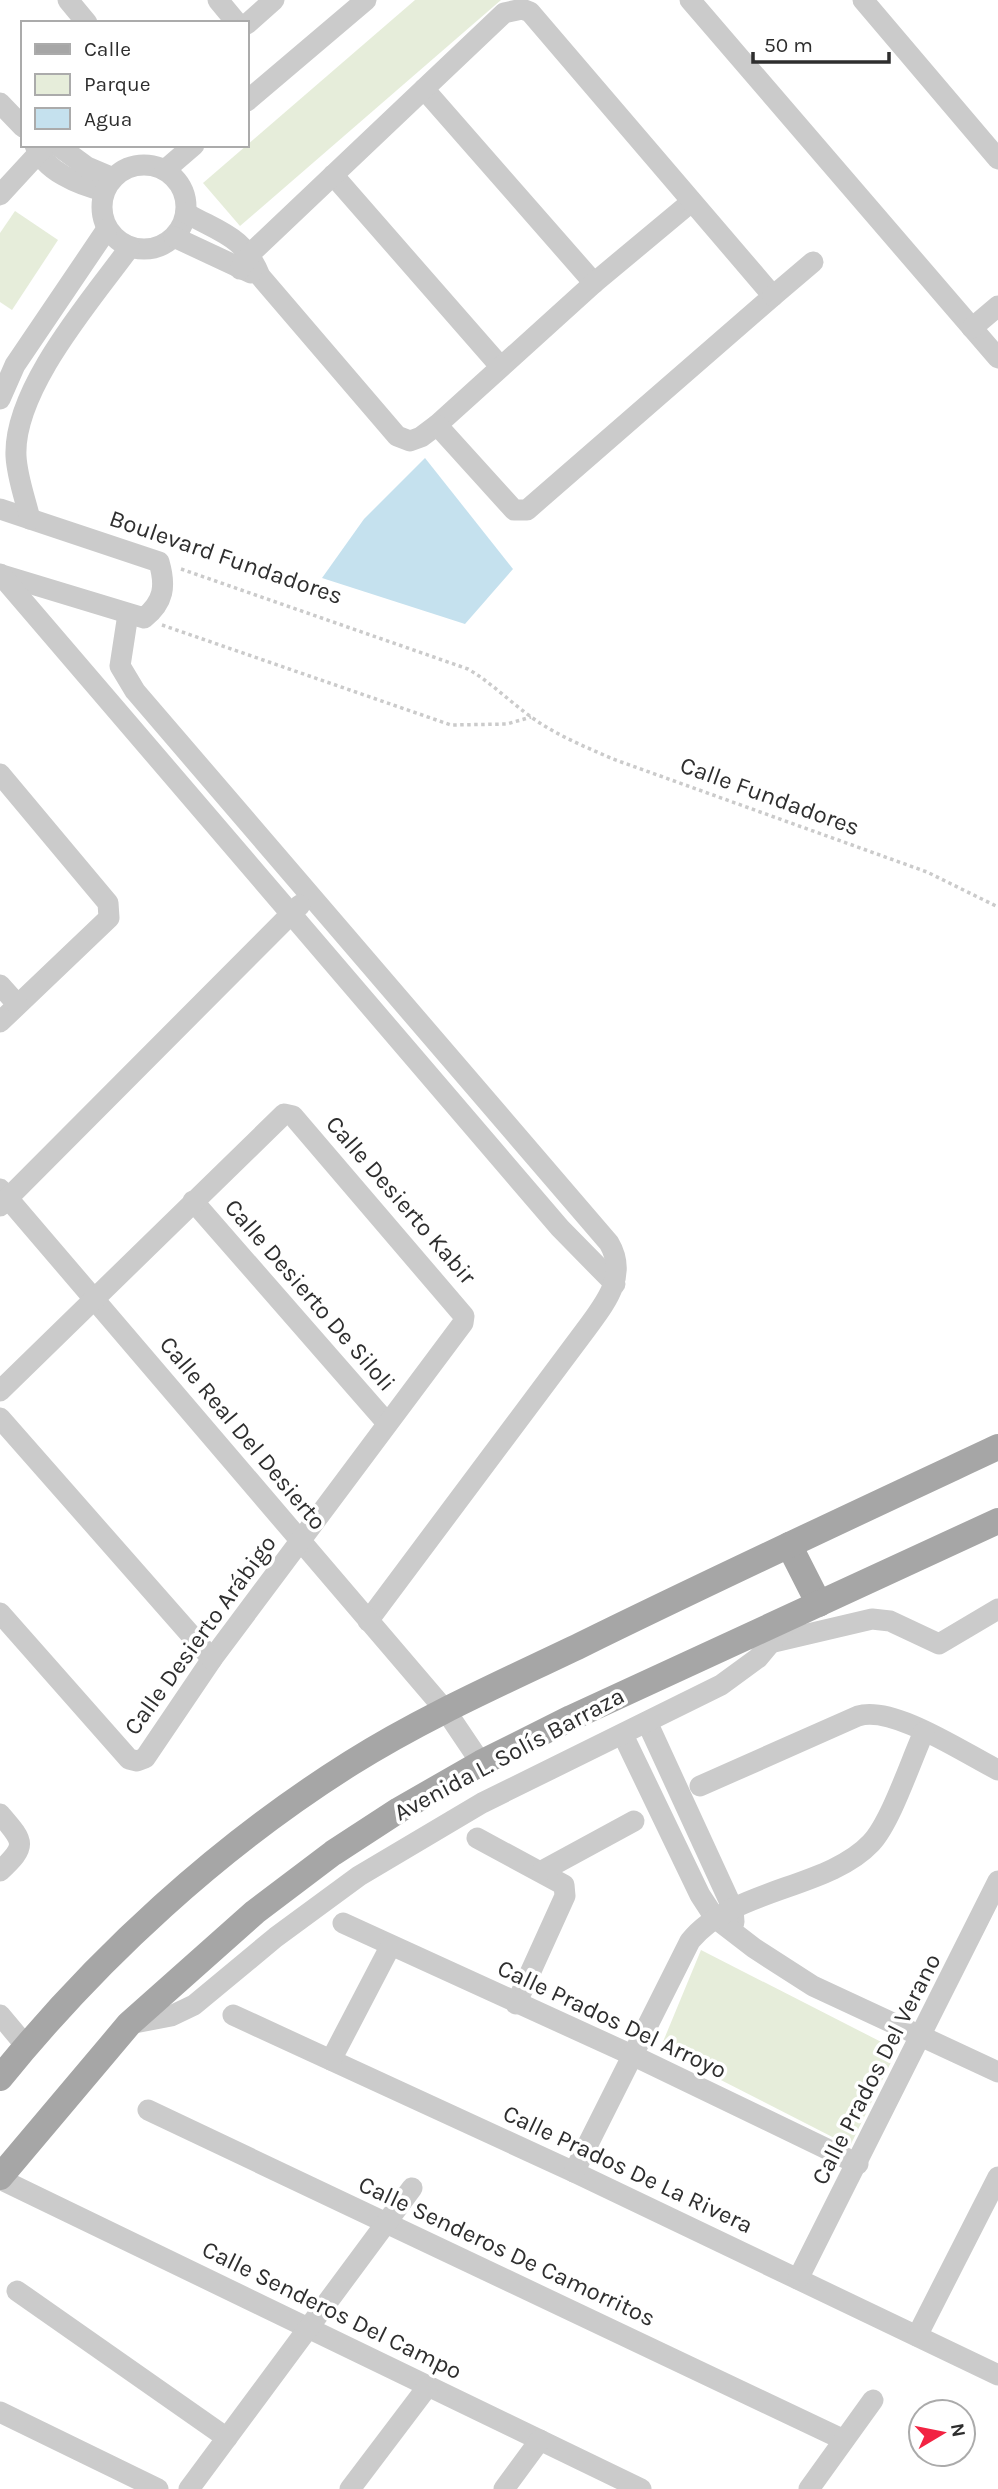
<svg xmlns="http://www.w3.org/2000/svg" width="998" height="2489" font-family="Karla,sans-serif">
	<rect width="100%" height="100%" fill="#fff"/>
	<g fill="#e6edda">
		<polygon points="415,0 501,0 240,226 203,183"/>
		<polygon points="15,211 58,240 12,310 0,302 0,233"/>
		<polygon points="701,1950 897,2050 850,2146 660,2049"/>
	</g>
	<polygon fill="#c5e1ee" points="425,458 513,569 465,624 322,578 364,519"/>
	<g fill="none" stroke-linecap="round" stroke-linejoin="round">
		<g stroke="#cbcbcb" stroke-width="3.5" stroke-dasharray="3.5 3.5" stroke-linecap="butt">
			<path d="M 181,569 L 468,669 C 492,683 511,703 534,719 C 558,736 586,747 613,759 L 927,872 L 998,907"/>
			<polyline points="162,625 451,725 507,724 531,717"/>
		</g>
		<g stroke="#cbcbcb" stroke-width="21">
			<polyline points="68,0 87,23"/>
			<polyline points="218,0 237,23"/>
			<polyline points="690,0 998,358"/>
			<polyline points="863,0 998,159"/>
			<polyline points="247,24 274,0"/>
			<polyline points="424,89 594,283"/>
			<polyline points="247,101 366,0"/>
			<polyline points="0,103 23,127"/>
			<path d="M 35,145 C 44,171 79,185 104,191"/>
			<polyline points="57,145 87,167 113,178"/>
			<circle cx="144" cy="207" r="42"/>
			<polyline points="165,170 194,145"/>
			<polyline points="333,175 500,366"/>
			<polyline points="0,195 46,145"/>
			<path d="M 186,213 C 221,233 244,236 260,276 L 397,436 L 410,441 L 421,437 L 437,425 L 594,283 L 690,203"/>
			<polyline points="174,237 251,273"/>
			<polyline points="240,269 251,253 504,13 522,9 530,12 773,296 527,510 514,510 437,425"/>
			<polyline points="773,296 813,262"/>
			<polyline points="972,328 998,306"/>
			<polyline points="0,399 15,365 107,229"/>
			<path d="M 0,509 L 159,562 C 166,586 164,602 144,618 L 2,575"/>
			<path d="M 30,519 C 25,498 17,477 16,456 C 13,389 92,299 130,247"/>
			<polyline points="0,574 560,1228 615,1284"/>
			<path d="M 128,614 L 120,666 L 135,691 L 609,1243 C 628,1275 606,1302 587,1328 L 368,1621"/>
			<polyline points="0,774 108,903 109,918 0,1022"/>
			<polyline points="0,985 17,1004"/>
			<polyline points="0,1189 446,1711 481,1763"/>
			<polyline points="193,1201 387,1423"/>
			<polyline points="0,1206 300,905"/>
			<polyline points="0,1391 284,1114 293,1116 464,1316 463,1323 212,1659 145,1758 137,1761 129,1759 0,1613"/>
			<polyline points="0,1418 212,1659"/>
			<polyline points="774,1642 872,1619 890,1621 939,1644 998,1609"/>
			<polyline points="647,1722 733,1909 734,1922"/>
			<polyline points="623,1735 700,1895 715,1918 754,1948 813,1986 998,2072"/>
			<path d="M 700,1786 L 858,1716 C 893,1705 964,1753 998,1770"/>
			<path d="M 0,1814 C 24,1842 28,1845 0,1871"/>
			<polyline points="477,1838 564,1885 565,1896 516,2004"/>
			<polyline points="542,1871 634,1821"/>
			<polyline points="343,1923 634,2056 858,2164"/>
			<polyline points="0,2015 26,2046"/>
			<polyline points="233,2015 574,2172 998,2375"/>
			<polyline points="129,2024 171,2016 194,2005 276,1937 359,1876 482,1803 721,1685 758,1658 793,1616"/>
			<polyline points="331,2060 390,1947"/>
			<polyline points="148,2110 844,2440"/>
			<path d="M 574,2172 L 690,1941 C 733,1888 828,1889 871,1843 C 891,1822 911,1760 924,1732"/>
			<polyline points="0,2179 641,2489"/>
			<polyline points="798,2279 998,1881"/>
			<polyline points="17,2291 227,2438"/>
			<polyline points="917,2336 998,2177"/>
			<polyline points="0,2412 158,2489"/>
			<polyline points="189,2489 412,2188"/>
			<polyline points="350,2489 428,2386"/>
			<polyline points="504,2489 540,2440"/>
			<polyline points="809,2489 873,2400"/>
		</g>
		<g stroke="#a6a6a6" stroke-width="26">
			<polyline points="789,1545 819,1604"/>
			<path d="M 0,2078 C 98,1957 219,1846 351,1763 C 424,1717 504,1682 581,1645 C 719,1577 859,1512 998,1447"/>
			<polyline points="0,2177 129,2024 255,1912 333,1853 399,1810 481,1763 571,1718 998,1521"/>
		</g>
	</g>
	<g text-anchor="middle" stroke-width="7" stroke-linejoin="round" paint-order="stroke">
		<g font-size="24" fill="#2e2e2e" stroke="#fff">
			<text transform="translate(226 557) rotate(19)" y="8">Boulevard Fundadores</text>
			<text transform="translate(770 796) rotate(20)" y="8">Calle Fundadores</text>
			<text transform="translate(401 1200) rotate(49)" y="8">Calle Desierto Kabir</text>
			<text transform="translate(310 1295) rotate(49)" y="8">Calle Desierto De Siloli</text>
			<text transform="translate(243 1433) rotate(50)" y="8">Calle Real Del Desierto</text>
			<text transform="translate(200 1635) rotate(-54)" y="8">Calle Desierto Arábigo</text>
			<text transform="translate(509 1754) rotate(-28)" y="8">Avenida L. Solís Barraza</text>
			<text transform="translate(612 2019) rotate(25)" y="8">Calle Prados Del Arroyo</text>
			<text transform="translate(876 2069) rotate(-63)" y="8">Calle Prados Del Verano</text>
			<text transform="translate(628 2169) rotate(25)" y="8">Calle Prados De La Rivera</text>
			<text transform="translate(507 2251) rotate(25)" y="8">Calle Senderos De Camorritos</text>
			<text transform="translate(332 2310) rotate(26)" y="8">Calle Senderos Del Campo</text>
		</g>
	</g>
	<rect x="21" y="21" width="228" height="126" fill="#ffffff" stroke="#ababab" stroke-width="2"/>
	<rect x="35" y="44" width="35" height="10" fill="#a6a6a6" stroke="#ababab" stroke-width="2"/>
	<text x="84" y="56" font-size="21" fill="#2e2e2e">Calle</text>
	<rect x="35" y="74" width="35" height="21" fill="#e6edda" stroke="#ababab" stroke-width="2"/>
	<text x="84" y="91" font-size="21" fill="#2e2e2e">Parque</text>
	<rect x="35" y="108" width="35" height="21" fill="#c5e1ee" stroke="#ababab" stroke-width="2"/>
	<text x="84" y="126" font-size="21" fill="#2e2e2e">Agua</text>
	<g transform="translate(942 2433) rotate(80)"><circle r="33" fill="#ffffff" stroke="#ababab" stroke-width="2"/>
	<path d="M0-5L12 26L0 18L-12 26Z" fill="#f22342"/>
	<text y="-10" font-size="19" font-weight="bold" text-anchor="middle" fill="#2e2e2e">N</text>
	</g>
	<path d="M753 52v10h136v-10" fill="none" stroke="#2e2e2e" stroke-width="3.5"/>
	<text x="764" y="52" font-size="21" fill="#2e2e2e" stroke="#ffffff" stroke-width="5" paint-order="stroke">50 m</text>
</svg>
